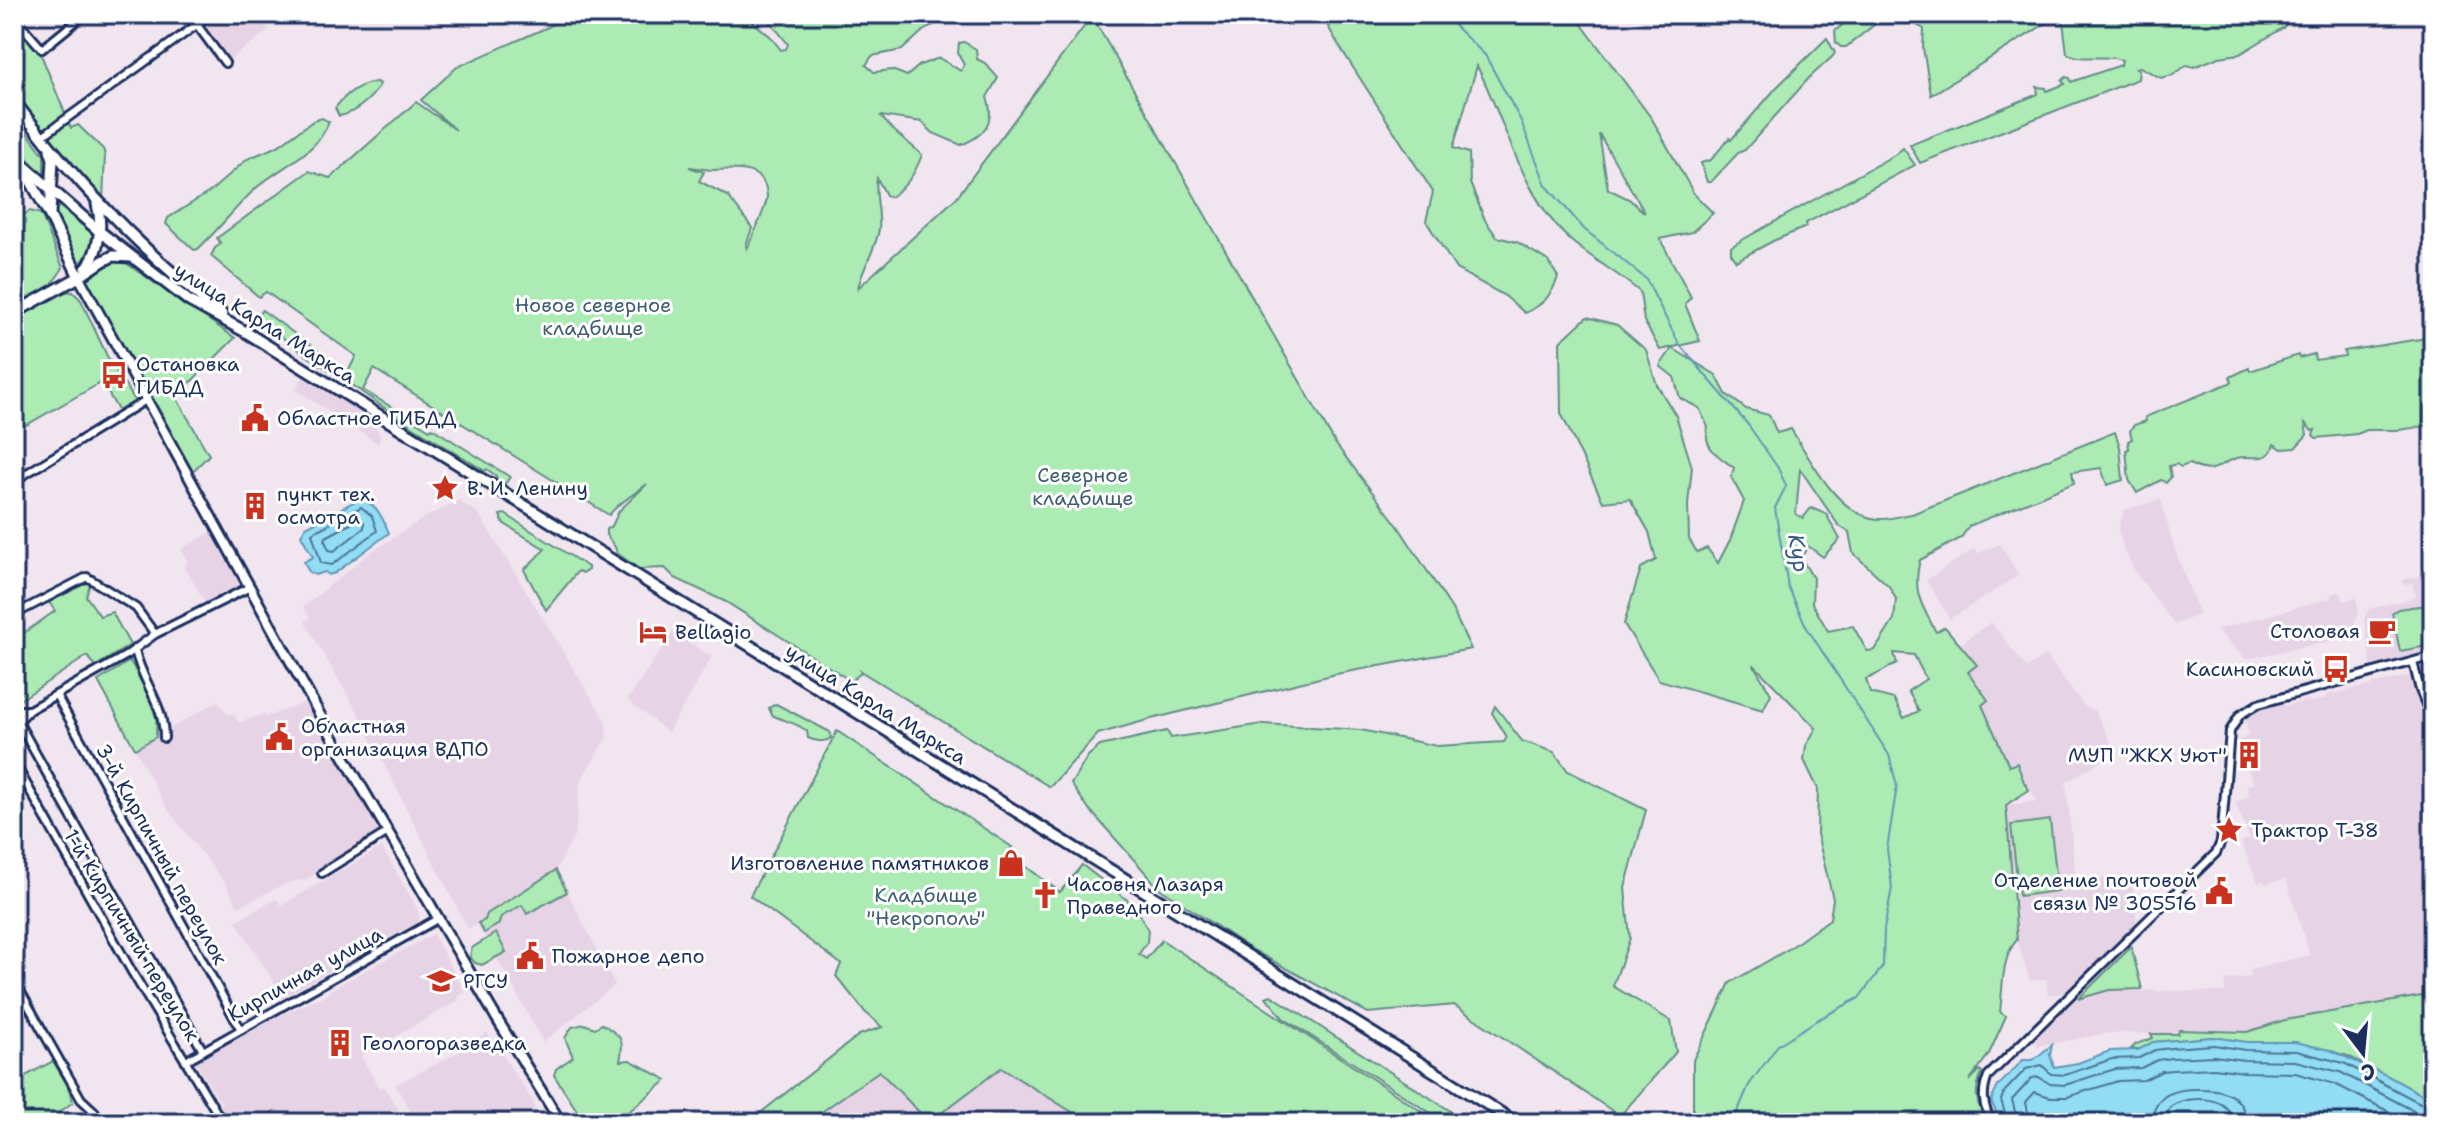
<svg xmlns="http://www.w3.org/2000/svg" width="2447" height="1137" font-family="'Shantell Sans',sans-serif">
	<rect width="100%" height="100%" fill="#f1e5f0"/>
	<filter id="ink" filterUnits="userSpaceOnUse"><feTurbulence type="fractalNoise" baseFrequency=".0125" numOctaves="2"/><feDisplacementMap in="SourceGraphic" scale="16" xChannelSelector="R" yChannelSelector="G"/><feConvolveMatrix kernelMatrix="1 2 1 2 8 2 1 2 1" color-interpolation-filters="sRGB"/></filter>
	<g filter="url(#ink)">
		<g fill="#e7d3e6">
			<polygon points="211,14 258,14 269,30 225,63 197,25"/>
			<polygon points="307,372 369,413 380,435 379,444 295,389"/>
			<polygon points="461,499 463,504 478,513 605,720 607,737 580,782 575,834 556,870 615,985 543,1042 478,924 468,929 357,711 305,622 310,618 303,607 374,550 426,517"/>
			<polygon points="2161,499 2171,538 2199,614 2175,625 2136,573 2123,548 2118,530 2124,510"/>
			<polygon points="212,532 242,586 206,604 184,566 188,562 181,549"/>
			<polygon points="2000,544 2019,575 1950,619 1926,580 1974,549 1978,553"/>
			<polygon points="2433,573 2433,652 2372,668 2364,618 2369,609 2416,597 2412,583 2404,585 2403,580"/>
			<polygon points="2341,592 2343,601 2356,598 2359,612 2348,637 2246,659 2216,630 2331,598 2331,594"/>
			<polygon points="1991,622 2027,668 2046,655 2085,707 2095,711 2116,752 2066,782 2076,881 2132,876 2137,927 2068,992 2048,995 2046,979 2030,981 2017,940 2006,805 2038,801 2024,783 2017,764 2009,767 1982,705 1987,700 1968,672 1977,666 1961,644"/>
			<polygon points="673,632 712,657 668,732 627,700"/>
			<polygon points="2414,675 2433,733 2433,994 2285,1020 2247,1032 2180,1030 2179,1034 2111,1033 2037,1046 2034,1036 2071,1001 2109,990 2225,992 2225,980 2251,977 2251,969 2310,955 2286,879 2265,884 2263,881 2258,883 2241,842 2250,838 2235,802 2250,796 2246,786 2254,783 2237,746 2240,745 2238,741 2249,735 2245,717 2259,708 2284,702 2285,706 2308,700 2311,702 2325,699 2327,695"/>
			<polygon points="312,700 353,772 380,830 376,837 307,879 287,883 238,907 226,884 168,810 135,749 218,701 227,714 234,715 239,723 264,714 266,717"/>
			<polygon points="382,847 418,910 420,921 283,997 236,921 276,899 282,905"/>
			<polygon points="433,934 465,992 457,997 459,1000 361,1056 380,1089 384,1086 407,1123 326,1123 352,1106 321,1123 230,1123 219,1106 221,1103 194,1060 234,1036 326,995 332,989"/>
			<polygon points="487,1032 533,1101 535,1109 503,1123 418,1123 395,1085 459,1052"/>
			<polygon points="1001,1068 1090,1123 806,1123 879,1071 927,1120 936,1117"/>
		</g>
		<g fill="#acebb3" stroke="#648d88" stroke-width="2" fill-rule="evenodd">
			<path d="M 570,14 L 743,14 L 770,36 L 781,50 L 786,49 L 788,44 L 764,14 L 942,14 L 942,20 L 923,31 L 902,50 L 872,56 L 866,65 L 874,72 L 892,70 L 907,76 L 920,65 L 939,58 L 961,71 L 964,65 L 958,53 L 959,43 L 964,42 L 976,49 L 977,59 L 985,63 L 998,78 L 987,97 C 996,122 984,136 961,145 L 933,133 L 922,122 L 881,116 C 892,132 908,141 922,155 C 915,173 907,187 890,197 L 886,195 L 877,178 C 874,197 881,211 879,229 C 876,249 862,269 858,288 L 956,198 L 1092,16 L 1335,443 L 1398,526 L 1452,609 L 1471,649 L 1336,674 L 1151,719 L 1098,734 L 1050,787 L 860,671 L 861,673 L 851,681 L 726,602 L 675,578 L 665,568 L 639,569 L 617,553 L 615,547 L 606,535 L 606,529 L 612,526 L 619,511 L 647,484 C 636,493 616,505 609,515 L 374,369 L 363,390 L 430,430 L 432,428 L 510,477 L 505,484 L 496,478 L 496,476 L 487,469 L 485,471 L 399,418 L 349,383 L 346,376 L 356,356 L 266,292 L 259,297 L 211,256 L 215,248 L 221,244 L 217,238 L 309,171 L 330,178 L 416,102 L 456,130 L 421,100 L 457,67 L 548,27 ZM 689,167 C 694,167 705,170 712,170 C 733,169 766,165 767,196 C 767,208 752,236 747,249 L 746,245 L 752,228 L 728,196 L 699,181 L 704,172 Z"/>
			<path d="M 1321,14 L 1574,14 L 1652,119 L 1694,194 L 1713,213 L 1692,232 L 1660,239 L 1691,297 L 1685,304 L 1700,341 L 1660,350 L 1644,321 L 1640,292 C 1618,273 1592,259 1570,240 C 1522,196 1506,123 1477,66 L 1453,148 L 1469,153 L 1470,183 L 1485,220 L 1497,237 L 1517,242 L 1548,261 L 1558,277 C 1552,295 1543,305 1525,313 L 1505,296 L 1456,269 L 1426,221 L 1433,192 L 1338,44 ZM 1599,134 L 1645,213 L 1629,199 L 1608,189 Z"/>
			<polygon points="1855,14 1888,14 1846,47 1841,47 1836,43 1835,31"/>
			<polygon points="1897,14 2061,14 1931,95 1923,48 1924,29"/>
			<path d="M 2062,14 L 2290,14 L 2284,27 L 2240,54 L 2219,57 L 2194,67 L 2187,65 L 2173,75 L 2161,78 L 2140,67 L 2136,68 L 2139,70 L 2138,79 L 1920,163 L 1910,145 L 2038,94 L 2037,87 L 2046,88 L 2047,91 L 2065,84 L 2062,81 L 2066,77 L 2070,78 L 2071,82 L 2121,65 L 2122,60 C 2104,54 2082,62 2067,53 Z"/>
			<polygon points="14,27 20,34 24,32 40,52 71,128 78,125 103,149 105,155 103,200 48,138 14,91"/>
			<polygon points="1827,38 1835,53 1832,57 1809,78 1745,150 1738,153 1711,182 1707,182 1701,163 1711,160 1729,138 1731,140 1777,87"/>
			<path d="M 376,82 L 380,84 C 373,98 354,114 339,116 L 335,108 C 345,95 359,84 376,82 Z"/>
			<path d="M 322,118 L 329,122 C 317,154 279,167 255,189 C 235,208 218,230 198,249 L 194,250 L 166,224 L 168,218 L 211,191 L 247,159 L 278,146 L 313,121 Z"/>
			<polygon points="14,122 19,122 44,155 44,175 14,145"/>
			<polygon points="1903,148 1915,165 1806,223 1806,227 1773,241 1736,261 1731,253 1731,247 1742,240 1896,154"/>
			<path d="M 55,203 L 93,234 L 93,246 L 83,262 L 76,260 C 67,246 51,219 55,203 Z"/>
			<polygon points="30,211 41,214 63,268 52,284 14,307 14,220"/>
			<path d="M 115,259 L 120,259 L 235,338 L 176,397 L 209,455 L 192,472 L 119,350 L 87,287 C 84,271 103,266 115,259 Z"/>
			<polygon points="60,291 73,292 81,300 107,356 136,402 119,412 102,382 14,432 14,316"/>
			<path d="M 262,310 L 342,368 L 340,371 L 333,373 C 315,361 297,350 281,336 C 273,329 260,327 256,319 Z"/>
			<path d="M 1587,317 L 1617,325 L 1646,350 L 1657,385 L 1676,416 L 1692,467 L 1688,504 L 1689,539 L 1697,552 L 1707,548 L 1718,563 L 1730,540 L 1744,501 L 1731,477 L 1734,468 C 1719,456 1702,448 1708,427 L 1699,408 L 1680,398 L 1674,377 L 1660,366 L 1672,348 L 1716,375 L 1726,394 L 1746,409 L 1769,415 L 1777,433 L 1791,429 C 1811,460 1839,519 1881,519 C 1891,519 1902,515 1912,514 L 2115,432 L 2120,447 L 2123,480 L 2107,485 L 2101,468 L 2072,472 L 2074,483 L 1969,526 L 1961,538 L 1920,560 C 1912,592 1921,604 1936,632 L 1945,627 L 1977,665 L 1968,672 L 1988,700 L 1982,705 L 2009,766 L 2017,763 L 2024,782 L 2029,790 L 2006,805 L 2017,940 C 2001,956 2003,990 2000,1012 L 2006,1016 L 1989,1054 L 1969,1081 L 1980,1070 L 1982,1072 C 1973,1095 1976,1101 1987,1123 L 1693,1123 L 1693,1060 L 1730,983 L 1790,948 L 1830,919 L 1833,899 L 1817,834 L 1818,789 L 1804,760 L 1806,746 L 1816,728 L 1753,664 L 1771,694 L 1763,710 L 1659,680 L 1624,624 L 1641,568 L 1656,560 L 1649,532 L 1630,499 L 1603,502 L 1561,413 L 1560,342 ZM 1800,469 L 1839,526 L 1849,532 L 1853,553 L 1889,586 L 1896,599 L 1894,620 L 1875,650 L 1867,651 L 1853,626 L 1828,631 L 1812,603 L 1813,578 L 1801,558 L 1808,546 L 1823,557 L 1840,539 L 1826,514 L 1811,508 L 1803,518 L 1796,514 ZM 1894,653 L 1914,655 L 1926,679 L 1908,691 L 1919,711 L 1904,718 L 1894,699 L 1870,693 L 1866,679 C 1878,675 1886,668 1897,664 Z"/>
			<path d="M 2433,337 L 2433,425 L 2399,430 L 2367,430 L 2357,434 L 2316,438 L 2313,435 L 2315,430 L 2312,431 L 2305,423 L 2307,435 L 2295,448 L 2282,449 L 2274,444 C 2269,465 2252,454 2237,458 C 2215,465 2216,477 2189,464 L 2181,467 L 2176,464 L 2169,466 L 2171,477 L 2166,483 L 2161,480 L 2137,493 L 2129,480 L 2126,450 L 2129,449 L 2128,441 L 2132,439 L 2130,431 L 2134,425 L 2146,421 L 2145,417 L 2232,382 L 2230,377 L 2249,368 L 2250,371 L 2298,355 L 2299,358 L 2314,354 L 2315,360 L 2345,356 L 2344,351 Z"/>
			<polygon points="505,514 588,567 588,570 583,573 578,571 546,610 524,570 545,549 503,523 500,515"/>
			<polygon points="84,582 90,584 86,596 100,616 112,612 130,645 96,666 87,656 14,704 14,640 55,611 49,602"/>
			<polygon points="2433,604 2433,645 2400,651 2392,613 2398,609"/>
			<polygon points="130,661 157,709 156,737 135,749 98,681"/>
			<path d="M 776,704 L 830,732 L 831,738 C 825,743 814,741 808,738 L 807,731 C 795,722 784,721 772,715 L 769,708 Z"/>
			<polygon points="1495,706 1522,741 1554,752 1568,771 1646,810 1625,888 1630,938 1613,986 1671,1021 1676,1052 1620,1116 1454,1005 1368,1013 1251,949 1159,888 1089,809 1071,784 1088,756 1100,746 1167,731 1171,738 1263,724 1361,730 1437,746 1504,742 1507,737 1492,713"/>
			<polygon points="837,731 1012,847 1008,853 1060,892 1082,865 1135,906 1148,930 1147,942 1139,954 1146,959 1162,940 1439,1123 1090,1123 1001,1068 936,1117 927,1120 879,1071 806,1123 765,1123 758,1115 859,1035 882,1027 865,1012 836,976 841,964 750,896"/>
			<polygon points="2050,820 2058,891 2019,896 2011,825"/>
			<polygon points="556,870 567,892 527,914 522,905 501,917 499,924 484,933 478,923 485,920 487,914"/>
			<polygon points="496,933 506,952 482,965 475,963 470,957 472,948"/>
			<polygon points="2131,947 2142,989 2109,990 2078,999"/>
			<polygon points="2433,994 2433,1098 2426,1097 2348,1056 2295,1042 2246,1042 2213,1037 2153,1042 2142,1049 2131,1049 2136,1044 2153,1038 2151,1034 2178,1034 2179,1030 2247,1032 2285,1020"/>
			<polygon points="1271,995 1469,1123 1446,1123 1283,1018 1266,997"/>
			<path d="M 584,1024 L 595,1028 L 602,1024 C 621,1035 625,1039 620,1061 L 630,1060 L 667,1080 L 615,1123 L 585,1123 L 554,1075 L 556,1069 L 573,1057 L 565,1038 L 572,1027 Z"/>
			<polygon points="14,1061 24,1077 53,1061 67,1084 73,1102 60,1112 63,1123 14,1123"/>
		</g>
		<g fill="#92ddf3" stroke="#6297b7" stroke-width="2">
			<path d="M 359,499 C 377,503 382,517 389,533 L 335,573 L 329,575 L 325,572 L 315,575 L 309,572 L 304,562 L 313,557 L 301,535 L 306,527 Z"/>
			<path d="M 2213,1037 L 2246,1042 L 2295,1042 L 2330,1050 L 2388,1076 L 2426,1097 L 2433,1098 L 2433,1123 L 2277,1123 C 2247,1116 2198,1115 2169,1123 L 2001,1123 L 1991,1101 L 1998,1086 L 2023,1060 L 2033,1060 L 2052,1045 L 2050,1055 L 2054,1067 L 2078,1063 L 2110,1051 L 2138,1050 L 2153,1042 Z"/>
		</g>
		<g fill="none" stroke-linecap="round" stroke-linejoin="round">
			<g stroke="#4b759a" stroke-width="2">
				<polygon points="361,507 372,516 377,531 332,565 321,563 312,533"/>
				<polygon points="358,520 364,522 364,528 334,551 329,550 325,541 326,537"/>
				<polyline points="2008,1123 2001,1100 2005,1091 2026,1069 2042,1065 2051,1074 2065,1075 2112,1059 2139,1058 2155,1050 2171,1048 2214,1045 2245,1050 2296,1051 2344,1063 2422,1104 2433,1106"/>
				<polyline points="2018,1123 2012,1100 2032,1078 2039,1077 2050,1084 2065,1085 2115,1069 2141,1068 2157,1060 2172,1058 2214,1056 2244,1060 2295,1061 2340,1072 2418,1113 2433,1116"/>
				<polyline points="2030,1123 2026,1102 2035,1092 2050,1097 2067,1097 2118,1081 2144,1080 2162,1071 2173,1070 2214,1068 2244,1072 2295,1073 2335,1084 2411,1123"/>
				<path d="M 2152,1123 C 2153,1093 2177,1088 2202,1089 C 2225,1089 2245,1096 2246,1123"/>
				<path d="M 2164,1123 L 2170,1107 C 2188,1094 2232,1095 2233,1123"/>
			</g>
			<polyline stroke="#6297b7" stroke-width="2" points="1442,14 1485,55 1521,121 1546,185 1584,229 1646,279 1679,344 1749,426 1778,468 1786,486 1775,508 1788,587 1807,628 1889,755 1897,786 1887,849 1892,888 1884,929 1883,966 1859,998 1817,1020 1778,1045 1749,1085 1736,1115 1737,1123"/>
			<g stroke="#1b2f5e" stroke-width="12">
				<g id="minor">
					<polyline points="14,17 42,49 85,14"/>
					<polyline points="197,25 225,63"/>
					<polyline points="41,137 202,21"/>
					<polyline points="14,481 146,400"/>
					<polyline points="14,611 23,610 87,577 136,608 155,634"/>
					<path d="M 135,650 C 142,683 164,703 164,738"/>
					<polyline points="2413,662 2420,690 2433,721"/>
					<polyline points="56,695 240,1028"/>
					<polyline points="14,710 29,710"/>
					<polyline points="18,722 203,1051"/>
					<polyline points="14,726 29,710 127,655 155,634 250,587"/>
					<polyline points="14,762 132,972 223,1123"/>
					<polyline points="322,873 388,832"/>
					<polyline points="14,980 81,1099 95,1112 101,1123"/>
					<polyline points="187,1060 439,918"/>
					<path d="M 1992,1123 C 1983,1106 1981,1094 1988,1076 L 2216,853 L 2221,842 L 2230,731 L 2240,715 L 2258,704 L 2433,656"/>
				</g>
			</g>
			<g stroke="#1b2f5e" stroke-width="14">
				<polyline id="secondary" points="79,277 325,724 497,1019 561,1123"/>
			</g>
			<g stroke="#1b2f5e" stroke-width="15">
				<g id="primary">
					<path d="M 14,101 C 74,181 143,252 222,314"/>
					<polyline points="50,150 53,159 50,214"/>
					<polyline points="14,157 99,231 189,301 244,331 1517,1123"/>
					<polyline points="24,169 51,218 79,277"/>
					<path d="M 86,269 C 99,251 103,226 97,204"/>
					<polyline points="14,313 79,277 103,261 113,256 131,257"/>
				</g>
			</g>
			<use href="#minor" stroke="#fff" stroke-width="6"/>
			<use href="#secondary" stroke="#fff" stroke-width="8"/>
			<use href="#primary" stroke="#fff" stroke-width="9"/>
		</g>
	</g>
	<defs>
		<g id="bus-bare" transform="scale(2.16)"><path d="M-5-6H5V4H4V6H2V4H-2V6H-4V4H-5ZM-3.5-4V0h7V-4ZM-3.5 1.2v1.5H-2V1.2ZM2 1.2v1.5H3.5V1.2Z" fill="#c8321e" stroke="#fff" stroke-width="2.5" paint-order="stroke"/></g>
		<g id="civic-bare" transform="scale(2.16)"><path d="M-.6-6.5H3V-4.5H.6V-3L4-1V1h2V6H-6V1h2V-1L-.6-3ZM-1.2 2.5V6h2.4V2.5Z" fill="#c8321e" stroke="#fff" stroke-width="2.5" paint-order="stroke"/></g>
		<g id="sight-bare" transform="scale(2.16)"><path d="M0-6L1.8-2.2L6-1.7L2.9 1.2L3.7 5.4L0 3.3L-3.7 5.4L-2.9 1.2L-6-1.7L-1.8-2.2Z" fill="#c8321e" stroke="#fff" stroke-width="2.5" paint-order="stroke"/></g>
		<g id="building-bare" transform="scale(2.16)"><path d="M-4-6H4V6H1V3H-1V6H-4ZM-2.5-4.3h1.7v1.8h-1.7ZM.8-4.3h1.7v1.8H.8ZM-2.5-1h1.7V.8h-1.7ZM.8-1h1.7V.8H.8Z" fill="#c8321e" stroke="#fff" stroke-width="2.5" paint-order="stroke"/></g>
		<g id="cafe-bare" transform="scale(2.16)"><path d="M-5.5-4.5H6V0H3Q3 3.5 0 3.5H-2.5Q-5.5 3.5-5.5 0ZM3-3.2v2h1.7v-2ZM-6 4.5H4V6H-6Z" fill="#c8321e" stroke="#fff" stroke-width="2.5" paint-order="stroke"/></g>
		<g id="hotel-bare" transform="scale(2.16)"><path d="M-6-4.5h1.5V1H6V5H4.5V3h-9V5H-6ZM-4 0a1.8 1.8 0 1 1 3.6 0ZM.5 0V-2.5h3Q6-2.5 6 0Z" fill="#c8321e" stroke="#fff" stroke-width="2.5" paint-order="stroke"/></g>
		<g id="shop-bare" transform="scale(2.16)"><path d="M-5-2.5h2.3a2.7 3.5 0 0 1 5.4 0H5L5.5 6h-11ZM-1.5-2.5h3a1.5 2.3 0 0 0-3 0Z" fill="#c8321e" stroke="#fff" stroke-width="2.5" paint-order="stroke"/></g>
		<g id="church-bare" transform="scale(2.16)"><path d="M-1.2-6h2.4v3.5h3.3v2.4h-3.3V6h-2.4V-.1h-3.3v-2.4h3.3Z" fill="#c8321e" stroke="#fff" stroke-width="2.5" paint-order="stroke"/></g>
		<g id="university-bare" transform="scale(2.16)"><path d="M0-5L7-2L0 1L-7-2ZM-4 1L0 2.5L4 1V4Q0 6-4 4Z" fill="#c8321e" stroke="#fff" stroke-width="2.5" paint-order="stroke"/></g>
	</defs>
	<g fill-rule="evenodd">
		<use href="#bus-bare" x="114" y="375"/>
		<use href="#civic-bare" x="255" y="418"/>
		<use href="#sight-bare" x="445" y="488"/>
		<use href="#building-bare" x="255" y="506"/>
		<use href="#cafe-bare" x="2382" y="631"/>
		<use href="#hotel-bare" x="653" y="632"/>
		<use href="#bus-bare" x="2336" y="669"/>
		<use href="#civic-bare" x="279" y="737"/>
		<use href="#building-bare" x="2249" y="755"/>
		<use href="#sight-bare" x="2229" y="830"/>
		<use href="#shop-bare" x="1011" y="863"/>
		<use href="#civic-bare" x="2219" y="891"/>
		<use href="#church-bare" x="1045" y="895"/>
		<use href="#civic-bare" x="530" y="956"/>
		<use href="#university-bare" x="441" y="981"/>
		<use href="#building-bare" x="340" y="1043"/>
	</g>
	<g text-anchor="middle" stroke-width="6" stroke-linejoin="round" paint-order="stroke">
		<g font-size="20" fill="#3f5e73" stroke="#fff">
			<text x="593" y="312">Новое северное<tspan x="593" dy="23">кладбище</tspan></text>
			<text x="1083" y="482">Северное<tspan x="1083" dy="23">кладбище</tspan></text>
			<text x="926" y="902">Кладбище<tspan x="926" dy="23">"Некрополь"</tspan></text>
		</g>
		<g font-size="20" fill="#1b2f5e" stroke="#fff">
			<text transform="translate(265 323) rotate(32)" y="7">улица Карла Маркса</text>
			<text transform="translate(876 704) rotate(32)" y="7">улица Карла Маркса</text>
			<text transform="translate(162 854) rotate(61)" y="7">3-й Кирпичный переулок</text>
			<text transform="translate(132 935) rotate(59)" y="7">1-й Кирпичный переулок</text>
			<text transform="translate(305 974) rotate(-29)" y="7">Кирпичная улица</text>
		</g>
		<g font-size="20" fill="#1b2f5e" stroke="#fff" text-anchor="start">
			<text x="136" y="371">Остановка<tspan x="136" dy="23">ГИБДД</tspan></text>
			<text x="277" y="425">Областное ГИБДД</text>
			<text x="467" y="495">В. И. Ленину</text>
			<text x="277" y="501">пункт тех.<tspan x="277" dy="23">осмотра</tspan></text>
			<text x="2360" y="638" text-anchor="end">Столовая</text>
			<text x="675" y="639">Bellagio</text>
			<text x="2314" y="676" text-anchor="end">Касиновский</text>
			<text x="301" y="733">Областная<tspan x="301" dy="23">организация ВДПО</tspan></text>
			<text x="2227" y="762" text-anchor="end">МУП "ЖКХ Уют"</text>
			<text x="2251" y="837">Трактор Т-38</text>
			<text x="989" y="870" text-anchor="end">Изготовление памятников</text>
			<text x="2197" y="887" text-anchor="end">Отделение почтовой<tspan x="2197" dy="23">связи № 305516</tspan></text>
			<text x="1067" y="891">Часовня Лазаря<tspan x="1067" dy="23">Праведного</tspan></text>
			<text x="552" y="963">Пожарное депо</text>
			<text x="463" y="988">РГСУ</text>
			<text x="362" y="1050">Геологоразведка</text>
		</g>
		<g font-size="22" font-style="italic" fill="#395a83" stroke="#fff">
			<text transform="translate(1799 553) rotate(81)" y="8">Кур</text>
		</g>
	</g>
	<rect width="2447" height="1137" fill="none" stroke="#fff" stroke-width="48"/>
	<rect x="24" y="24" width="2399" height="1089" fill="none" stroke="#1b2f5e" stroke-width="3" filter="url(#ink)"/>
	<g transform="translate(2363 1053) rotate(164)" stroke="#ffffff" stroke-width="6" paint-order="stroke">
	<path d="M0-6L14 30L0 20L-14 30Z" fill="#1b2f5e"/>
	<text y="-12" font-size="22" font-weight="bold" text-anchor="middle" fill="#1b2f5e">С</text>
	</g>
</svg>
